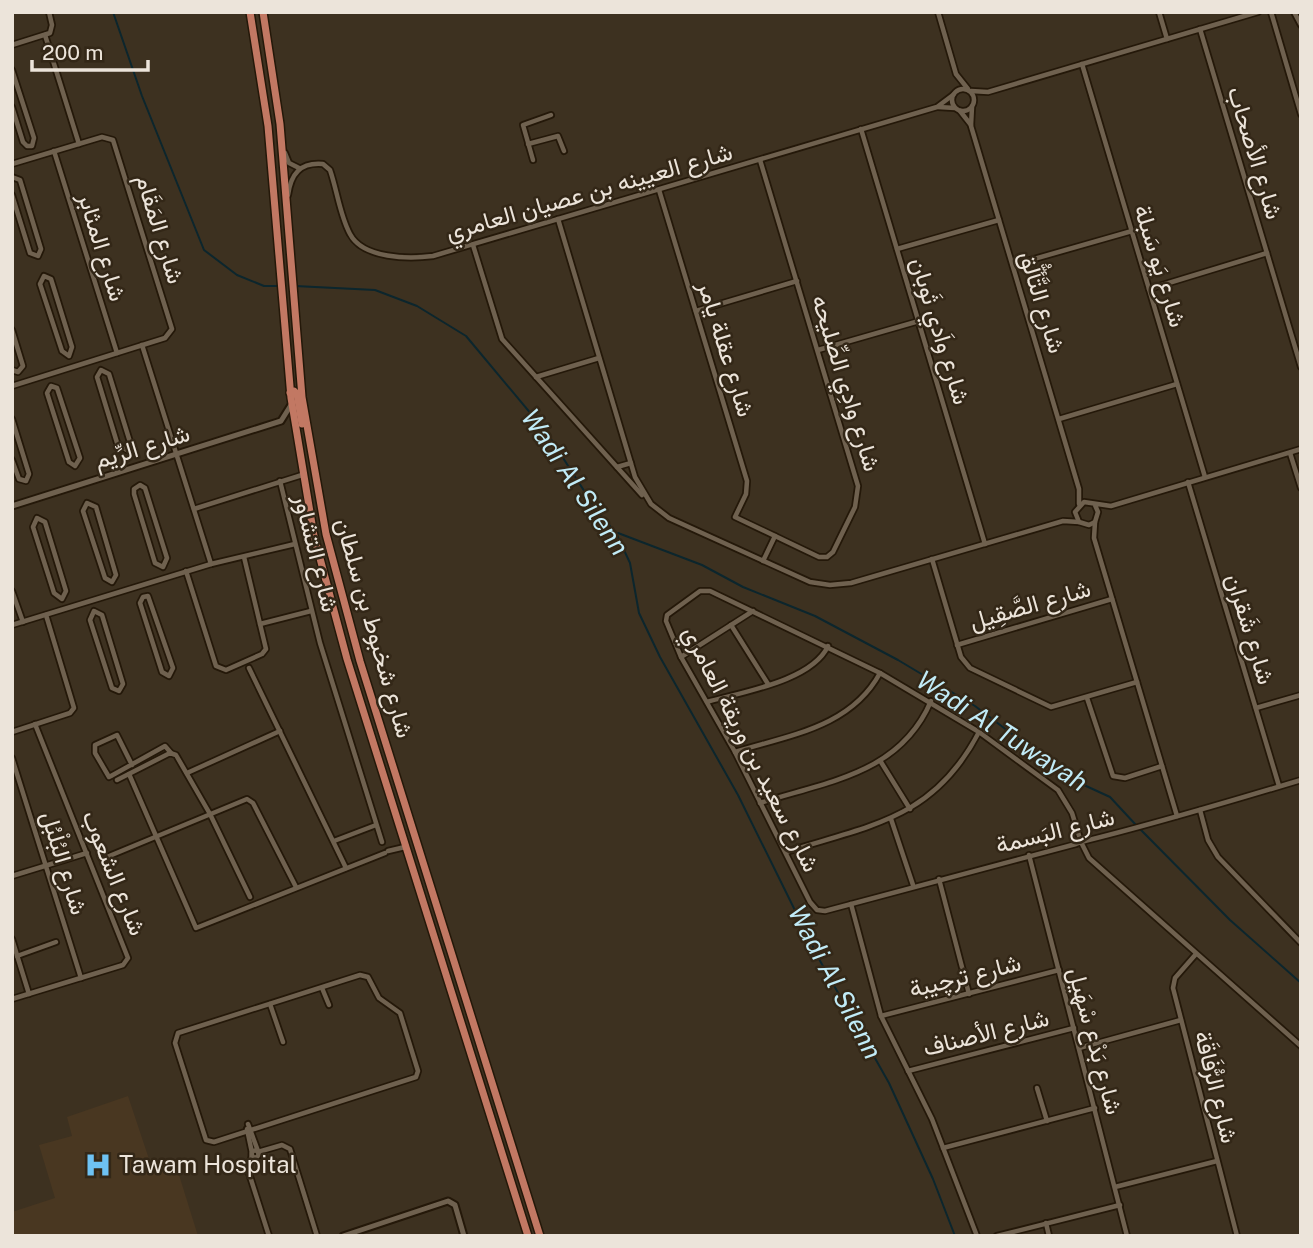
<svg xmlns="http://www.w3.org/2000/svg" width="1313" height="1248" font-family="'Public Sans',Vazirmatn,sans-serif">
	<rect width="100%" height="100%" fill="#3d3120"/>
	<polygon fill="#493721" points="128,1096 152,1168 175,1162 198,1236 12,1236 12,1212 55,1198 39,1145 72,1136 67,1117"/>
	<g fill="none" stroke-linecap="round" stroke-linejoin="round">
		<g stroke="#0c262d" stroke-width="2">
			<polyline points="113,12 142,96 204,250 237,275 264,286 279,286"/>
			<polyline points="295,286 375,290 417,306 466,336 547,433 599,514 616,533 630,563 639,613 660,657 738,795 819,959 889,1083 933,1179 955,1236"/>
			<polyline points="618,533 702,565 743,587 815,616 898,660 975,706 1073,780 1110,797 1136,825"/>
			<polyline points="1140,829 1230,920 1301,983"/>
		</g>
		<g stroke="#241809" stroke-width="8">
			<g id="minor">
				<polyline points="938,12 956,74 968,89"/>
				<polyline points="1159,12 1167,39"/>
				<polyline points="1271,12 1301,114"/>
				<polyline points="1294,12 1301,25"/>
				<polyline points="1200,29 1301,367"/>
				<polyline points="45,35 79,144"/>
				<polyline points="12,45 50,33 52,25 49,12"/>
				<polyline points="1082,64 1205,477"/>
				<polyline points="12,70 34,138 32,146 27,146 23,142 12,107"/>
				<circle cx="963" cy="100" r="11"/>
				<polyline points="971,91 988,92 1258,12"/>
				<polyline points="938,107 955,108"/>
				<polyline points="972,107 971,126 1079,489 1079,504"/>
				<polyline points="960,111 971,125"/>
				<polyline points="861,129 985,544"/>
				<polyline points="528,144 558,136 564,151"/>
				<polyline points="54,151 117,353"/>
				<polyline points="285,153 289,163 299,168"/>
				<polyline points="533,160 523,125 551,115"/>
				<polyline points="12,164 102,137 113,140 172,329 165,338 12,386"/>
				<polyline points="12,177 20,180 41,249 38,256 30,253 12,195"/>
				<polyline points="659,190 747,481 746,494 735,517 819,557 827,557 833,552 855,507 858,486 760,160"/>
				<path d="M 288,195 C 291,174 300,162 323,164 L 330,170 C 337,190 340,216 350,234 C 363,259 409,259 433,256 L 937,107 L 953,95"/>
				<polyline points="558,219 635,477 651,504 669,518 810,582 830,585 851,583 1063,521 1079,522"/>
				<polyline points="473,245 502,339 642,495"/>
				<polyline points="897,249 999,220"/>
				<polyline points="1013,265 1132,231"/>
				<polygon points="44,276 51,279 72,347 69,356 62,351 40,284"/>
				<polyline points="1149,289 1267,253"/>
				<polyline points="696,311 797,281"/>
				<polyline points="12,330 23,366 18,372 12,370"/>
				<polyline points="142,345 211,564"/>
				<polyline points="818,350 919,321"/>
				<polygon points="101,370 109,374 130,442 127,450 118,446 97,377"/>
				<polyline points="536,377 599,358"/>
				<polygon points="51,386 57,388 80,458 75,466 69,462 47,393"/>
				<polyline points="12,419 29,474 26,481 19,479 12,460"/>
				<polyline points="1059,419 1177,384"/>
				<polyline points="1290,453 1301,488"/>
				<polyline points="617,467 631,463"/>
				<polyline points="280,481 320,643 382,842"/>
				<polyline points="1188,482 1279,786"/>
				<polygon points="140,485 145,488 167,558 163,567 155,563 134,494 134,489"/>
				<polygon points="87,503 96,507 116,575 112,582 105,578 83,511"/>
				<polyline points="1095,505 1098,512 1095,522 1089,525 1079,522 1075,512 1084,502 1111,506 1301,449"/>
				<polyline points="194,509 302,475"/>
				<polygon points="37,518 45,522 66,591 62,599 54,593 33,527"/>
				<polyline points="1095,522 1094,538 1177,816"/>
				<polyline points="932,559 961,657 970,668 1051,707 1137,682"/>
				<polyline points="763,561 775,536"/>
				<polyline points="186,571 216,666 226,670 262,654 266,649 244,557"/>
				<polyline points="12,591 23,622"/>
				<polygon points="148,596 173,668 169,676 162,672 140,603 143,597"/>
				<polygon points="94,611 102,615 123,684 119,691 112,688 90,620"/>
				<polyline points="260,624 311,611"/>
				<polyline points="12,625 211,564 295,544"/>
				<polyline points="731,625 768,684"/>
				<polyline points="957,645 1112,599"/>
				<polyline points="681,657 753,611"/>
				<polyline points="249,668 346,868"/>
				<polyline points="1087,698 1113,776 1125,778 1162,766"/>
				<path d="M 707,702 C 742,692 812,681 828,646"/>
				<polyline points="1256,708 1301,695"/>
				<polyline points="12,732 70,713 74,708 46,615"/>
				<path d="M 735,752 C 790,735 851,727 880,673"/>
				<polyline points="12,758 81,978"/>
				<polyline points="881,762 910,809"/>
				<polyline points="132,765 117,735 95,745 95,753 109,777 111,776 165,746 171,753"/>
				<polyline points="187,773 280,731"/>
				<polyline points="129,774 196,928 385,853"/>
				<polyline points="117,780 170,753 176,755 210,814 250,897"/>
				<path d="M 1301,780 C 1228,802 1155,824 1081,842 L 1076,844 L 825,911 L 817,910 L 810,902 L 735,752 L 681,657 L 666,621 L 667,615 L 700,591 L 710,591 L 880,673 L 979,732 L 1058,790 L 1072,813 L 1081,842 L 1089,858 L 1301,1046"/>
				<path d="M 760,803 C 828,781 900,774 931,701"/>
				<polyline points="1200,810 1208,840 1218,857 1301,943"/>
				<polyline points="891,819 913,885"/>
				<polyline points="334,841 376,825"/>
				<polyline points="388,851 405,847"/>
				<path d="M 786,852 C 871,825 934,819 979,732"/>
				<polyline points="1029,855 1127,1236"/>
				<polyline points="102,859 247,799 253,803 296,887"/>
				<polyline points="12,876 87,853"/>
				<polyline points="939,879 969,994"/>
				<polyline points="851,904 881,1016 932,1119 977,1236"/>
				<polyline points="12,939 29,994"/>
				<polyline points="1196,954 1175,978 1173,988 1237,1236"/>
				<polyline points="17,956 56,942"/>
				<polygon points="360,975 368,977 379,998 400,1013 418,1071 416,1077 214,1142 206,1140 175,1043 178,1033"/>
				<polyline points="322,988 329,1005"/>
				<polyline points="12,999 123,965 128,958 35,724"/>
				<polyline points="270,1004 283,1042"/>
				<polyline points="881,1016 1059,970"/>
				<polyline points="1079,1048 1181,1020"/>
				<polyline points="908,1071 1074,1028"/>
				<polyline points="1037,1088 1047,1121"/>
				<polyline points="248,1124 258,1151"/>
				<polyline points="247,1129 252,1153"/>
				<polyline points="943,1148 1095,1108"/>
				<circle cx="255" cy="1154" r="3.5"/>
				<polyline points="258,1152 282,1145 290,1149 317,1236"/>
				<polyline points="252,1155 248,1170 269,1236"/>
				<polyline points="1115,1187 1217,1161"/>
				<polyline points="1046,1223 1049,1236"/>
				<polyline points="997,1236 1120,1205"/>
			</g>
		</g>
		<g stroke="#241809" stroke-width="9">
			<g id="tertiary">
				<polyline points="12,506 281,421 291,405"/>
				<polyline points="343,1236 448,1201 455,1205 464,1236"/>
			</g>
		</g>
		<g stroke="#241809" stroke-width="10">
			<g id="primary">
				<polyline points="250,12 268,126 291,398 314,536 347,659 528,1236"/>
				<polyline points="263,12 280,124 302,397 326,534 360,661 540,1236"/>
				<polyline points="290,393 294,391 297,394 302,424"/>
			</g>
		</g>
		<use href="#minor" stroke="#6f614f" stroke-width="4.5"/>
		<use href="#tertiary" stroke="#6f614f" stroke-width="5"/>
		<use href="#primary" stroke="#c27863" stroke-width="7"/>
	</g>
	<defs>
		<g id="hospital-bare" transform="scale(2.1)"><path d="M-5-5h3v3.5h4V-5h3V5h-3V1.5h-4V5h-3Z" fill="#6ec2f3" stroke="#332717" stroke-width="2.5" paint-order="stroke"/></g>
	</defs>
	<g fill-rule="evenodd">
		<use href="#hospital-bare" x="98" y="1165"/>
	</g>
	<g text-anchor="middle" stroke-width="5" stroke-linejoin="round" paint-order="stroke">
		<g font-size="24" fill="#ece4da" stroke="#332717">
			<text transform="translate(1255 153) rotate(73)" y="8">شارع الأصحاب</text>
			<text transform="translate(589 192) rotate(-16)" y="8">شارع العيينه بن عصيان العامري</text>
			<text transform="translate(160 229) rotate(73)" y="8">شارع المَقَام</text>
			<text transform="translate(102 247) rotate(73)" y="8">شارع المثابر</text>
			<text transform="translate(1160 266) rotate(73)" y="8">شارع يَو سَبلة</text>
			<text transform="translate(1042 302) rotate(73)" y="8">شارع التَّألُّق</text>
			<text transform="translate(940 331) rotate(73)" y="8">شارع واَدي ثَوبان</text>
			<text transform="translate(726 349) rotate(73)" y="8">شارع عقلة يامر</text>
			<text transform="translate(846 383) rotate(73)" y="8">شارع وادِي الصِّليحه</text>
			<text transform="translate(142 447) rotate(-17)" y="8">شارع الرِّيم</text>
			<text transform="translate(316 553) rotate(76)" y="8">شارع التشاور</text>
			<text transform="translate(1030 605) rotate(-16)" y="8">شارع الصَّقِيل</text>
			<text transform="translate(374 628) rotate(74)" y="8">شارع شخبوط بن سلطان</text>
			<text transform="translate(1250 629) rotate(73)" y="8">شارع شَقران</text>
			<text transform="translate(751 749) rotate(63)" y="8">شارع سعيد بن وريقة العامري</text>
			<text transform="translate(1055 831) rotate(-14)" y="8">شارع البَسمة</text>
			<text transform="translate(64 863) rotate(73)" y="8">شارع البُلْبُل</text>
			<text transform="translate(114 873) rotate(68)" y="8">شارع الشعوب</text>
			<text transform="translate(965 976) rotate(-14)" y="8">شارع ترچيبة</text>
			<text transform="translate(986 1033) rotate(-14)" y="8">شارع الأصناف</text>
			<text transform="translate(1095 1041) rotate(75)" y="8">شارع بَدْع سْهَيل</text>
			<text transform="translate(1216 1087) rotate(76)" y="8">شارع الرُّفَاقَة</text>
		</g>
		<g font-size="24" fill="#ece4da" stroke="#332717" text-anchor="start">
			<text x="119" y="1173">Tawam Hospital</text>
		</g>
		<g font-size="26" font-style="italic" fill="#c1ebf7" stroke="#332717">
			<text transform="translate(575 482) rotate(56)" y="9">Wadi Al Silenn</text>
			<text transform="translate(1002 731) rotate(33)" y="9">Wadi Al Tuwayah</text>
			<text transform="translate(835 982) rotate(62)" y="9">Wadi Al Silenn</text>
		</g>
	</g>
	<rect width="1313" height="1248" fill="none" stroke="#ece4da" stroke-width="28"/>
	<path d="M32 60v10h116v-10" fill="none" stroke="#ece4da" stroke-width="3.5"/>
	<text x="42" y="60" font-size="21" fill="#ece4da" stroke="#332717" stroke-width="5" paint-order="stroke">200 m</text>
</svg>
